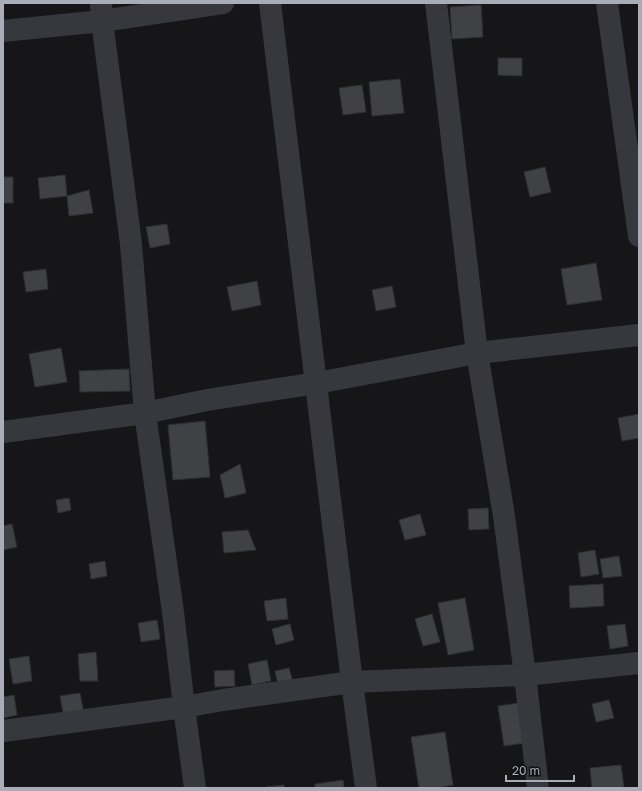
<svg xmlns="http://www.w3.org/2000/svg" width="642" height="791" font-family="'Golos Text',sans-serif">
	<rect width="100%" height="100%" fill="#161618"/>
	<g fill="#404145" stroke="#303034">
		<polygon points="481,5 483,37 452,39 450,7"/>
		<polygon points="498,58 522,58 522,76 498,75"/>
		<polygon points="400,79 404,113 372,116 369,82"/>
		<polygon points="362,85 366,112 343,115 339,88"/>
		<polygon points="545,167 551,192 530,197 524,172"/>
		<polygon points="65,175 67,196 40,199 38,178"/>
		<rect x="3" y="177" width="10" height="26"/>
		<polygon points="89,190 93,213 69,216 67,196"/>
		<polygon points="167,224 170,244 150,248 146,227"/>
		<polygon points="596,263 602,300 567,305 561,269"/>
		<polygon points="46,269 48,289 26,292 23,272"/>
		<polygon points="257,281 261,305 232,311 227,287"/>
		<polygon points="392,286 396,307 376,311 372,290"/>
		<polygon points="61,348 67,382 35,387 29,354"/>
		<polygon points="129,369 130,391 80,392 79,371"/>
		<polygon points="639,414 639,438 622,441 618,418"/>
		<polygon points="205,421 210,477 173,480 168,425"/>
		<polygon points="240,464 246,493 225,498 220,475"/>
		<polygon points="69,498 71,510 58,513 56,500"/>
		<polygon points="488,508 489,529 469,530 468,509"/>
		<polygon points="420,514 426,535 405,540 399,520"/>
		<polygon points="12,524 17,547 3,550 3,526"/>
		<polygon points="248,530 256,550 224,553 222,532"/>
		<polygon points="595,550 599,574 581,577 578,553"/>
		<polygon points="619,556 622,576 603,578 600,559"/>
		<polygon points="105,561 107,576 91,579 89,564"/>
		<polygon points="603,584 604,606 570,608 569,586"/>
		<polygon points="286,598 288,619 267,621 264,601"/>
		<polygon points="465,598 474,650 448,655 438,603"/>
		<polygon points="432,614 440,642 423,646 415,619"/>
		<polygon points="157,620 160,639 141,642 138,623"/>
		<polygon points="290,624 294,640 276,645 272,629"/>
		<polygon points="625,624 628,646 610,649 607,626"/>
		<polygon points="96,652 98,681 80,681 78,654"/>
		<polygon points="29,656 32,681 13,684 9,659"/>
		<polygon points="267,660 271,681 252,685 248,664"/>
		<polygon points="289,668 294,686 279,689 275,671"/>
		<polygon points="234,670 235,686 215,687 214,671"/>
		<polygon points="80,693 84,714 64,718 60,696"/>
		<polygon points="14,695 17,715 3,718 3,697"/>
		<polygon points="609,700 614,718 596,722 592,704"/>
		<polygon points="519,703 525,743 504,746 498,706"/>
		<polygon points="445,732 453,785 435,788 419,788 411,737"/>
		<polygon points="621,765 624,788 592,788 590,768"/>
		<polygon points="343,780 344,788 315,788 315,784"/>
		<polygon points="284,785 284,788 267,788 266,787"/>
	</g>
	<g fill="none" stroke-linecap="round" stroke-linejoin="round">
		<g stroke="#37383d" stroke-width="22">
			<polyline points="101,3 102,21 223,3"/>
			<polyline points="270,3 352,682 366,788"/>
			<polyline points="436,3 477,353 504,516 525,675 538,788"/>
			<polyline points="607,3 639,236"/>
			<polyline points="3,31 102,21 131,244 145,413 173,612 184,707 195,788"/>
			<polyline points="3,432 145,413 207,400 317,383 477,353 639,335"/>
			<polyline points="3,731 184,707 223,700 352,682 525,675 639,663"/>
		</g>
	</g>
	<rect width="642" height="791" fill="none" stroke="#a8adb8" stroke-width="8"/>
	<path d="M506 775v6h68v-6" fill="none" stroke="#a8adb8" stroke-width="2"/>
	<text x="512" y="775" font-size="12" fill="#a8adb8" stroke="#111113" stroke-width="3" paint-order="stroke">20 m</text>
</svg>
